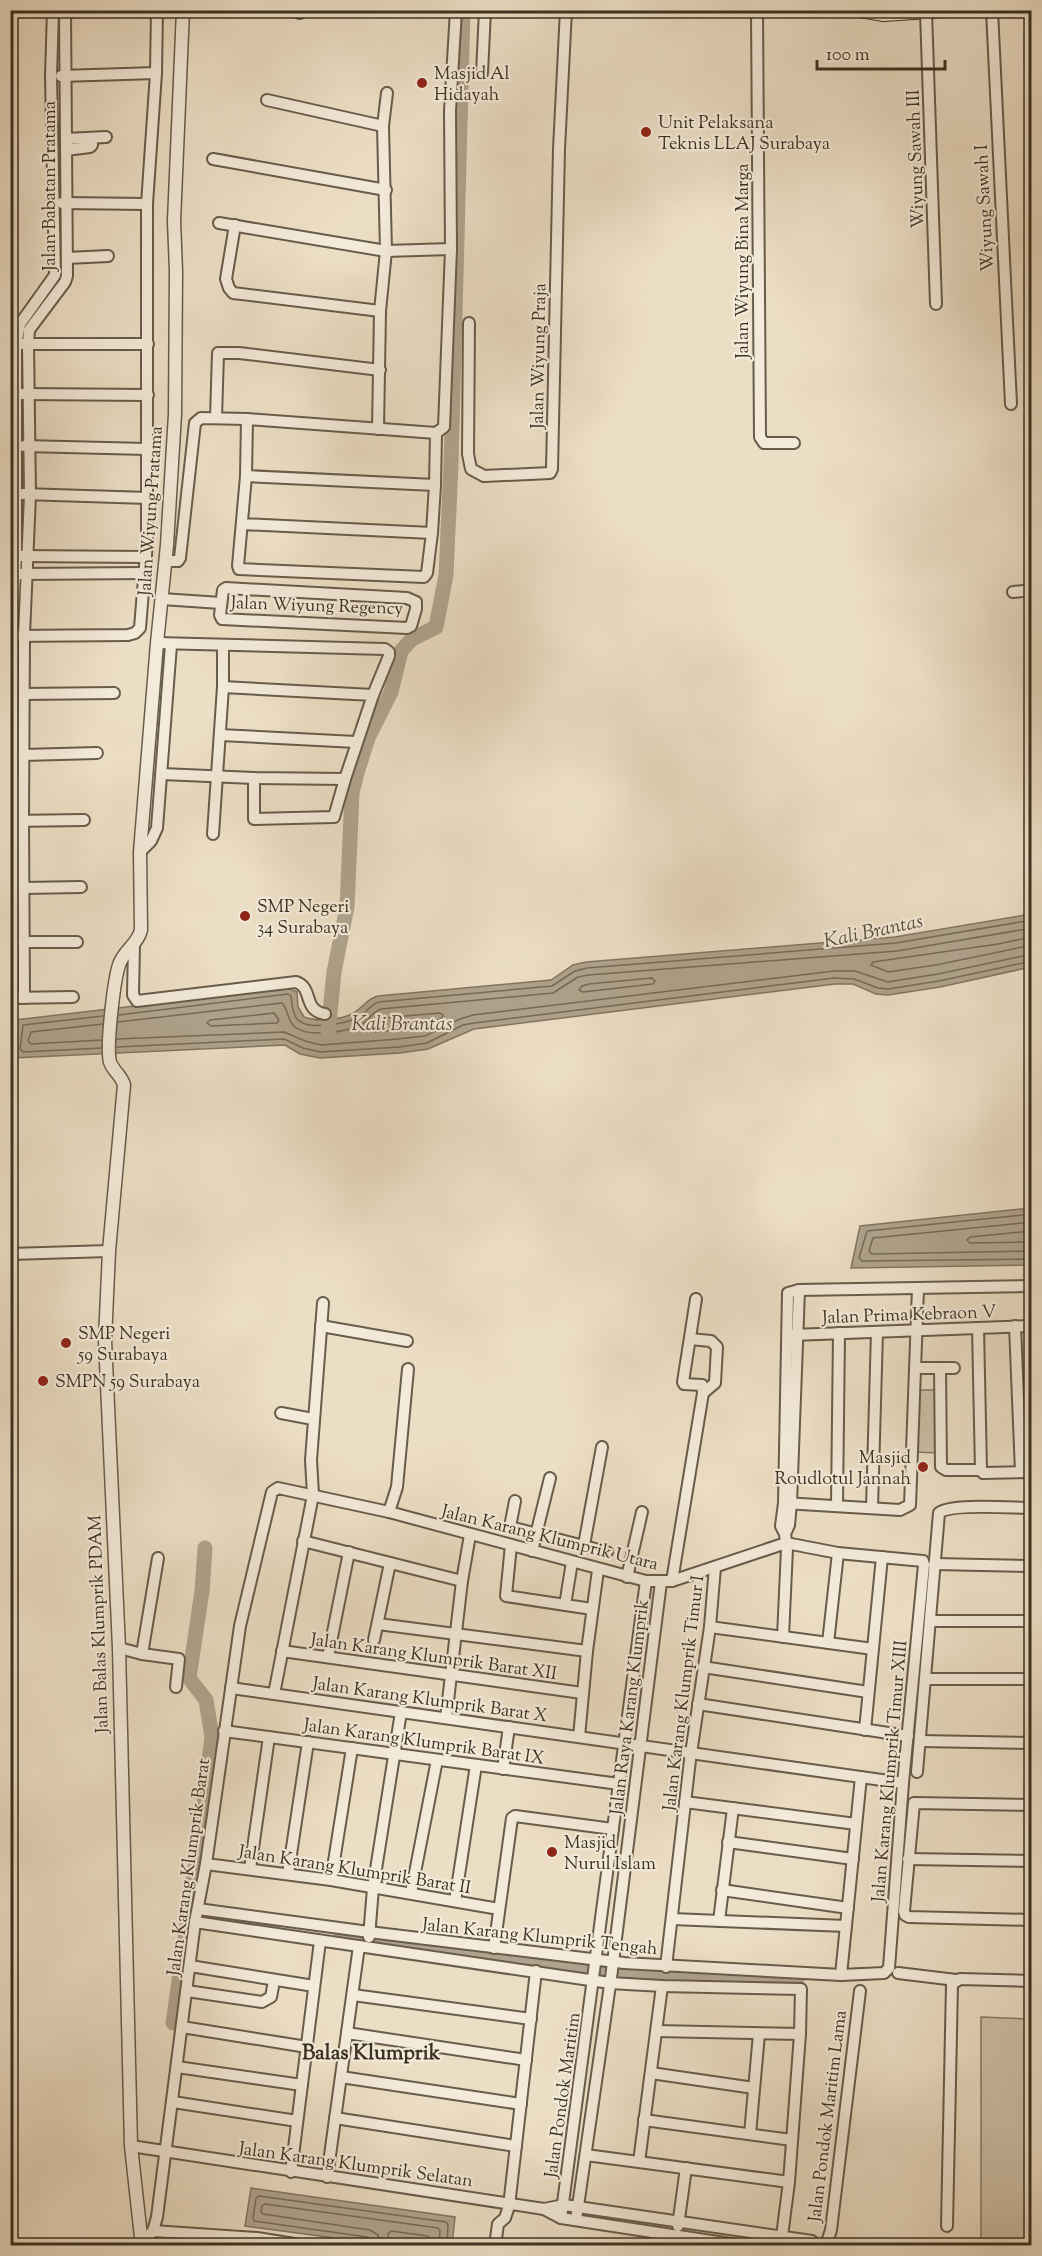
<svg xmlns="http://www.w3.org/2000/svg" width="1042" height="2256" font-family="'Sorts Mill Goudy',serif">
	<rect width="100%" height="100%" fill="#ecdec5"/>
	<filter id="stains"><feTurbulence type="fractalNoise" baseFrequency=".00333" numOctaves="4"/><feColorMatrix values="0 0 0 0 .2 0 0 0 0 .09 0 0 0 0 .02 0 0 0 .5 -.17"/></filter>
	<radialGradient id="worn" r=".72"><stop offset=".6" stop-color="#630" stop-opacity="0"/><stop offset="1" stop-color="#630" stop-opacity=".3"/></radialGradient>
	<g fill="#cec1a9" stroke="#857965" stroke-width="1.5">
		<polygon points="918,1390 939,1390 937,1453 916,1452"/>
		<polygon points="981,2017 1031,2019 1031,2245 981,2245"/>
	</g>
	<g fill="#b0a38d" stroke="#827562" stroke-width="1.5">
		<path d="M 1031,914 L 1031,967 L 940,987 L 888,995 L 876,994 L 853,984 L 835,984 L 474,1029 L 428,1049 L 400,1053 L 320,1058 L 300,1054 L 285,1045 L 13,1058 L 15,1020 L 287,988 L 297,992 L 298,1007 L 304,1017 C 317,1022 343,1020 355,1012 C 364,1006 367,999 378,996 L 551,980 L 573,965 L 586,962 L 895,937 Z"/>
		<polygon points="1031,1208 1031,1265 851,1268 860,1226"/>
		<polygon points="251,2188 455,2217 452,2245 387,2245 245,2226"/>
	</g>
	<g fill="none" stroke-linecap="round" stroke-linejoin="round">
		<g stroke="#766a57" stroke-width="1.5">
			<polyline points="1032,937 998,944 873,962 871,965 888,972 936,965 1032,945"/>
			<polygon points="652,978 655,981 653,984 583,992 579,990 582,986 589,984"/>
			<polygon points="274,1013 279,1020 277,1023 211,1026 207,1023 210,1020"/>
			<polygon points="440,1013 443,1015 442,1018 422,1027 375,1032 372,1030 382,1018"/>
			<path d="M 119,1015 L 288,994 L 291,996 C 292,1004 292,1013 297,1019 C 307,1031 344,1024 357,1018 C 366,1014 369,1005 379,1002 L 552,986 L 575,971 L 587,968 L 896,943 L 1032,920"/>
			<path d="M 118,1022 L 282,1003 C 288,1009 287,1020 295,1027 C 308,1038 348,1032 363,1024 C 370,1019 372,1012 381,1009 L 553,993 L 578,977 L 588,975 L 897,951 L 1032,928"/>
			<polyline points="117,1039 284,1032 305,1041 321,1045 398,1039 425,1036 460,1019 473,1015 834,971 855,971 888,982 938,974 1032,954"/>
			<polyline points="102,1040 31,1044 28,1041 31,1032 103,1024"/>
			<polyline points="117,1047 284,1039 303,1048 320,1052 399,1047 427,1043 463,1025 474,1023 834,978 854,979 878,988 888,989 939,981 1032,961"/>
			<polyline points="102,1048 23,1052 20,1049 23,1025 103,1016"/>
			<polyline points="1032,1214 867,1231 859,1258 862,1261 1032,1259"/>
			<polyline points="1032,1222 873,1238 869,1251 872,1254 1032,1251"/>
			<polyline points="1032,1231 970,1237 967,1240 970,1243 1032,1242"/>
			<polyline points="373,2246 372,2240 367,2237 254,2221 253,2218 256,2198 259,2196 446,2222 448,2225 447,2246"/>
			<polyline points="381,2246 378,2235 370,2230 263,2214 261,2212 262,2206 265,2204 438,2228 440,2231 439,2246"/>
			<polyline points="390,2246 388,2234 391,2231 428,2236 430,2246"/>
		</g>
		<g stroke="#b0a38d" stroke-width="15">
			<polyline points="328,1032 334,972 347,907 352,793 357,773 368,738 391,692 401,651 412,639 436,627 446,575 451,465 463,10"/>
			<polyline points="189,1914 273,1924"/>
			<polyline points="341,1933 616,1970 798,1977"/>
			<polyline points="173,2023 203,1813 212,1737 206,1700 189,1678 202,1591 205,1548"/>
		</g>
		<g stroke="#685c4a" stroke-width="14">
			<g id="minor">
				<polyline points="291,10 300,13 300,10"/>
				<polyline points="757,10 760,437 764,443 794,443"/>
				<polyline points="992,10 1011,404"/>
				<polyline points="65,12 104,10"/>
				<polyline points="926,12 936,304"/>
				<polyline points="482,73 485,10"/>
				<polyline points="61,76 156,73"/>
				<polyline points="267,100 383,126"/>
				<polyline points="66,139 106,137"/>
				<polyline points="66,150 90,147 92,145 92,138"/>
				<polyline points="213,159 386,190"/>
				<polyline points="62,203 147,204"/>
				<polyline points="219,223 386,251 451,249"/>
				<polyline points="235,225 226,279 229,288 233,293 380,311"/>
				<polyline points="67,258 108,256"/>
				<polyline points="469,323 468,454 471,469 484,476 550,473 552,469 559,149 566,10"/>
				<polyline points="22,344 148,344"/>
				<polyline points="22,394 148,395"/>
				<polyline points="216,418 218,353 239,353 380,370"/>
				<polyline points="378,429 380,311 386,251 383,126 387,93"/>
				<polyline points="24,446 147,449"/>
				<polyline points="246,476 435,485 436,433"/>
				<polyline points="23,494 148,498"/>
				<polyline points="242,524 432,533 427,573 424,577 239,569 238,566 246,476 247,419"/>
				<polyline points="432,533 435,485"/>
				<polyline points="19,556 146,557"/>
				<polyline points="166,561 178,561 180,558 195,423 201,418 247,419 436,433 444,427 451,249 450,111 456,10"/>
				<polyline points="19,574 145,573"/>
				<polygon points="226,588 407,598 416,602 416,609 411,626 407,628 222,619 220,615 223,590"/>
				<polyline points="1013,592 1032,590"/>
				<polyline points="162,599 221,603"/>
				<polyline points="10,636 128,635 135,633 140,628 147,542 147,204 156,73 157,10"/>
				<polyline points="157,643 385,649 389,652 389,656 373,695"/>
				<polyline points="24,694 114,693"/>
				<polyline points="10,733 12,636 16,556 16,344 20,324 55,275 51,76 53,10"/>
				<polyline points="220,735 356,742"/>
				<polyline points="23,755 97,753"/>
				<polyline points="162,774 254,778 345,779 373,695 223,687"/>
				<polyline points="254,778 254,819 334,817 345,779"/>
				<polyline points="10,821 84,820"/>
				<polyline points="213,834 223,687 223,646"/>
				<polyline points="140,852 151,841 157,828 171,645"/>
				<polyline points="23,888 81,887"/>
				<polyline points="23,942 77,942"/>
				<path d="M 134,944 L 133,995 L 137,1001 L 296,982 C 314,988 302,1010 325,1014"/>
				<polyline points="10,983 11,998"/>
				<polyline points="10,998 73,997"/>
				<polyline points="24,998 23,820 24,635 30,495 28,343 29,330 65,282 67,276 65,10"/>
				<polyline points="10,1254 109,1251"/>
				<polyline points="321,1326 407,1341"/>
				<polyline points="1015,1326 1021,1472"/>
				<polyline points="792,1335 1032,1326"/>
				<polyline points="690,1339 711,1341 717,1347 715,1383 703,1393"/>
				<polyline points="916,1368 954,1368"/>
				<polyline points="940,1368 941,1467 946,1470 981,1470 978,1328"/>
				<polyline points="281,1413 313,1419"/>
				<polyline points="981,1470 983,1473 1032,1472"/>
				<polyline points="515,1501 510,1527 607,1552"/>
				<polyline points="784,1503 900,1510 910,1505 918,1288"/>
				<polyline points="837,1504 839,1333"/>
				<polyline points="872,1508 877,1332"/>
				<polyline points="389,1512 397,1487 408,1369"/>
				<polyline points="785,1534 789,1525 791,1503 799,1290"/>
				<polyline points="303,1541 462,1581"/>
				<polyline points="511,1545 506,1596 592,1609"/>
				<polyline points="584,1545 602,1447"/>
				<polyline points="532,1551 550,1478"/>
				<polyline points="934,1564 1032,1566"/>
				<polyline points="627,1577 642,1512"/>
				<polyline points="672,1581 703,1393 702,1385 684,1384 683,1382 696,1299"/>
				<polyline points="565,1605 572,1562"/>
				<polyline points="930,1621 1032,1621"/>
				<polyline points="378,1624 587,1651"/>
				<polyline points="710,1627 873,1649"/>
				<polyline points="783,1637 787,1548 785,1534 781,1526 784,1503 788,1293 799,1290 1032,1286"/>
				<polyline points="374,1640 390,1563"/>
				<polyline points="828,1643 838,1553"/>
				<polyline points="119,1648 142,1654 179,1659 176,1687"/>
				<polyline points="282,1651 582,1693"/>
				<polyline points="142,1654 158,1558"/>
				<polyline points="328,1657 349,1552"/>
				<polyline points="703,1667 868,1692"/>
				<polyline points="925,1679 1032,1679"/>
				<polyline points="231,1688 903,1783"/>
				<polyline points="274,1694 313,1495 311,1460 323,1303"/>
				<polyline points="698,1704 908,1736"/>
				<polyline points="446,1718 462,1581 470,1535"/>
				<polyline points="865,1730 882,1557"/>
				<polyline points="224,1731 619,1784"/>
				<polyline points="579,1737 587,1651 598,1570"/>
				<polyline points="920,1741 1032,1743"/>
				<polyline points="503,1769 509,1727"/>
				<path d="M 917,1772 L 939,1513 C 950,1503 1013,1508 1032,1508"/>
				<polyline points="685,1802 856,1824"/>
				<polyline points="1032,1805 914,1803 904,1911 905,1915 909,1917 1032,1920"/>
				<polyline points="728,1842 853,1859"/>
				<polyline points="908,1859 1032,1861"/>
				<polyline points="206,1864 331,1880 499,1909"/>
				<polyline points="250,1869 269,1737"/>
				<polyline points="288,1874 308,1742"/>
				<polyline points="331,1880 352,1748"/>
				<polyline points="722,1890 848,1908"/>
				<polyline points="411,1893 437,1760"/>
				<polyline points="455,1901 476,1765"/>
				<polyline points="672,1919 846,1926"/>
				<polyline points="719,1921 733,1808"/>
				<polyline points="195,1922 610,1983 662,1986 801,1989 800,2034 789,2182 782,2236"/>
				<polyline points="369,1937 373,1888 401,1712"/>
				<polyline points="494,1948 512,1818 515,1816 613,1829"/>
				<polyline points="190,1966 314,1986"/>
				<polyline points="666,1967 690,1760 710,1627 715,1567"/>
				<polyline points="898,1973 956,1980"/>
				<polyline points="841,1975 861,1777"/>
				<polyline points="187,1991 262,2002 271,1997 274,1981"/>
				<polyline points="353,1995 531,2019"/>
				<polyline points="182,2027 307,2047"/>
				<polyline points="656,2031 800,2034"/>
				<polyline points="347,2033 526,2060"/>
				<polyline points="177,2067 302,2085"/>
				<polyline points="651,2073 754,2088"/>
				<polyline points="341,2077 521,2104"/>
				<polyline points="173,2102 297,2121"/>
				<polyline points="335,2118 516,2146"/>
				<polyline points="644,2120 792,2140"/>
				<polyline points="750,2134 759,2034"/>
				<polyline points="131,2146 544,2209 564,2205 812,2241"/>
				<polyline points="586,2155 789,2182"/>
				<polyline points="639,2162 662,1986"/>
				<polyline points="291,2172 320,1941"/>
				<polyline points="327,2177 359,1946"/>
				<polyline points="544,2209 561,2218 744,2246"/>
				<polyline points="561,2218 646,1581"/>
				<polyline points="576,2220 611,1978 661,1582"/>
				<polyline points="678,2226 686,2168"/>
				<polyline points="947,2226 952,1984 960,1979 1032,1981"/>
				<polyline points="153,2231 257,2238 307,2246"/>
				<polyline points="142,2243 153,2231 157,2217 195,1922 206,1864 240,1626 272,1492 278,1488 389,1512 646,1581 672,1581 786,1543 838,1553 923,1561 924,1565 903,1783 889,1968 884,1973 841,1975 624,1963 369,1932 198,1909"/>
				<polyline points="826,2245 831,2230 860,1991"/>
				<polyline points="495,2246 498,2224 505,2218 509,2206 536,1971"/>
			</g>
		</g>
		<g stroke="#685c4a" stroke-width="15">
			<path id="tertiary" d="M 142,2246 L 131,2146 L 119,1648 L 105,1340 L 109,1251 L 124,1085 C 122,1076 113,1071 110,1062 C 106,1047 114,980 119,965 C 123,951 138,944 141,930 L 140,852 L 157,643 L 167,545 L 175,414 L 176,271 L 174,221 L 183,10"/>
		</g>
		<g stroke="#3c3121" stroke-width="16">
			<polyline id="secondary" points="860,10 884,14 943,10"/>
		</g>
		<use href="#minor" stroke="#f3ead9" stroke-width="10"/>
		<use href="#tertiary" stroke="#f3ead9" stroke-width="12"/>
		<use href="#secondary" stroke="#f3ead9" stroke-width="14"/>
	</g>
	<g fill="#8f2418" stroke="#f3ead9" stroke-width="2">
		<circle cx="422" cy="83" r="6"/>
		<circle cx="646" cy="132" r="6"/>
		<circle cx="245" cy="916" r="6"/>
		<circle cx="66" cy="1343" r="6"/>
		<circle cx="43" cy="1381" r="6"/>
		<circle cx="923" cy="1467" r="6"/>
		<circle cx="552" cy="1852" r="6"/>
	</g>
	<g text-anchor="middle" stroke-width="4.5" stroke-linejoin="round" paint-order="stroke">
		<g font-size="18" fill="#3c3121" stroke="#f3ead9" text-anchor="start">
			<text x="434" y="79">Masjid Al<tspan x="434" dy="21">Hidayah</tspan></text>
			<text x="658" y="128">Unit Pelaksana<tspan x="658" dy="21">Teknis LLAJ Surabaya</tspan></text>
			<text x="257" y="912">SMP Negeri<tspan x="257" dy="21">34 Surabaya</tspan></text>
			<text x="78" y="1339">SMP Negeri<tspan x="78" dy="21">59 Surabaya</tspan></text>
			<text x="55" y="1387">SMPN 59 Surabaya</text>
			<text x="911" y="1463" text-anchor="end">Masjid<tspan x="911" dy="21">Roudlotul Jannah</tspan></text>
			<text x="564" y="1848">Masjid<tspan x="564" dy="21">Nurul Islam</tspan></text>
		</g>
		<g font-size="18" fill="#3c3121" stroke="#f3ead9">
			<text transform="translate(915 159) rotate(-92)" y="6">Wiyung Sawah III</text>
			<text transform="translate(49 186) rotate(-90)" y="6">Jalan Babatan Pratama</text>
			<text transform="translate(984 208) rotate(-93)" y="6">Wiyung Sawah I</text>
			<text transform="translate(742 261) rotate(-90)" y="6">Jalan Wiyung Bina Marga</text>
			<text transform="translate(538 356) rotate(-89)" y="6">Jalan Wiyung Praja</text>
			<text transform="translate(150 511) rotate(-86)" y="6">Jalan Wiyung Pratama</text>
			<text transform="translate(317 605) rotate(2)" y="6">Jalan Wiyung Regency</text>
			<text transform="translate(909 1314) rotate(-2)" y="6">Jalan Prima Kebraon V</text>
			<text transform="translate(550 1537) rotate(14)" y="6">Jalan Karang Klumprik Utara</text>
			<text transform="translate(98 1624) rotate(-92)" y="6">Jalan Balas Klumprik PDAM</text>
			<text transform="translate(434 1656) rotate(8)" y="6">Jalan Karang Klumprik Barat XII</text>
			<text transform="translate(683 1693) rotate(-83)" y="6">Jalan Karang Klumprik Timur I</text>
			<text transform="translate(430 1699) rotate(8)" y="6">Jalan Karang Klumprik Barat X</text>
			<text transform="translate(629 1707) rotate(-83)" y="6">Jalan Raya Karang Klumprik</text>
			<text transform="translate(424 1741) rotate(8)" y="6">Jalan Karang Klumprik Barat IX</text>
			<text transform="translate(889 1771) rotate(-85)" y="6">Jalan Karang Klumprik Timur XIII</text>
			<text transform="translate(188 1867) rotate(-82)" y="6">Jalan Karang Klumprik Barat</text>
			<text transform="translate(355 1869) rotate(9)" y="6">Jalan Karang Klumprik Barat II</text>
			<text transform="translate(540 1936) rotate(6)" y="6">Jalan Karang Klumprik Tengah</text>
			<text transform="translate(562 2095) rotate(-82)" y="6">Jalan Pondok Maritim</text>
			<text transform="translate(827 2116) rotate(-83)" y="6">Jalan Pondok Maritim Lama</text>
			<text transform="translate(356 2164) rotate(8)" y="6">Jalan Karang Klumprik Selatan</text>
		</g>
		<g font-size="20" font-style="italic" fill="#594e3c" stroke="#f3ead9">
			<text transform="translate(873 930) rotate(-12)" y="7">Kali Brantas</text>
			<text x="402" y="1030">Kali Brantas</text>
		</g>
		<g font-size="21" font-weight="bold" fill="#3c3121" stroke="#f3ead9">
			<text x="371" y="2059">Balas Klumprik</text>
		</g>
	</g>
	<rect width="1042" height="2256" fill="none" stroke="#ecdec5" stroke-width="36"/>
	<rect x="12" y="12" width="1018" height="2232" fill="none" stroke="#3c3121" stroke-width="3"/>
	<rect x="18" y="18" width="1006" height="2220" fill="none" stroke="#3c3121" stroke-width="1.5"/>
	<path d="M817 60v9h128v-9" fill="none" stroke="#3c3121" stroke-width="3"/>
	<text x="826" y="60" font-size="18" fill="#3c3121" stroke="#f3ead9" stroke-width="4.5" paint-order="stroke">100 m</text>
	<rect width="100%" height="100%" filter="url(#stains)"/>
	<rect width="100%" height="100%" fill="url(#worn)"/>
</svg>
